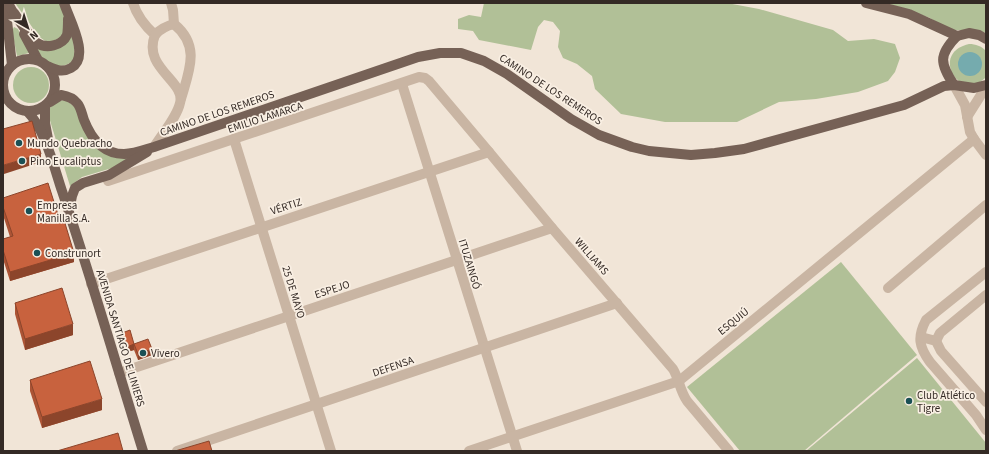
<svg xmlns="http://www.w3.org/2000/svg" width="989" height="454" font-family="'Source Sans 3',sans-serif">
	<rect width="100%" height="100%" fill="#f1e5d7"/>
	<g fill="#b1c097">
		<path d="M 15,3 L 60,3 L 66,20 L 64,33 C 48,50 40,39 30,24 C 25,17 20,10 15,3 Z"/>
		<polygon points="484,3 727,3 759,9 833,30 848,41 874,39 895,44 900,58 895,72 888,81 858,92 816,99 779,102 737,122 665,122 621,114 595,89 592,76 577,64 563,58 558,47 560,31 553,22 544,20 538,27 531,50 479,40 473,31 458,29 458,19 469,15 481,17"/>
		<polygon points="884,3 986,3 986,33 977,30 949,30 930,18 903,8"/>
		<polygon points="14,27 18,29 29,53 17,56 12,31"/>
		<path d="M 71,36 L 73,37 L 75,59 C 59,74 45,62 34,48 Z"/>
		<path d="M 969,44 C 976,44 981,46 986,51 L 986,77 C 960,104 929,53 969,44 Z"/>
		<circle cx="31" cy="85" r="18"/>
		<polygon points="66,100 76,108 84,128 127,158 127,161 112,168 82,177 70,186 48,114 50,108 56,101"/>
		<polygon points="841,262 917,355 804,451 740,451 687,387"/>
		<polygon points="917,358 986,443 986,451 806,451"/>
	</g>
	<circle fill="#75abae" cx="970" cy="64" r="12"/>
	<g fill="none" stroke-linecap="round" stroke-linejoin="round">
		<g stroke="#c9b5a3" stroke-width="10">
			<path d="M 133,3 C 137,16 145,26 155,35 C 142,68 186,81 180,103 C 177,117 162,134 154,147"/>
			<path d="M 171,3 L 173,10 L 174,24 C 201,46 189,71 181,99"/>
			<path d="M 155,35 C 160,29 166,26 174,24"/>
			<polyline points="402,84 517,451"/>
			<polyline points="954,85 965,105 970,132 974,139 986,155"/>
			<polyline points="967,117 986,87"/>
			<polyline points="234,139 331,451"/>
			<path d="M 108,181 L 419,77 L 425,78 L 429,81 L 489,152 L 552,228 L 673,369 C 679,379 680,391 687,401 L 729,451"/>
			<path d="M 986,272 L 926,320 C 917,337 919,347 930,362 L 976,415 L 986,430"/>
			<polyline points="91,284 489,152"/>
			<polyline points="888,288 986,205"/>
			<polyline points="921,337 936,341 941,351 986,402"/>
			<polyline points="936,341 940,333 986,295"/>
			<polyline points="119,373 552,228"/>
			<polyline points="177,451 617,303"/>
			<polyline points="469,451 679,381 974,139"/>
		</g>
		<g stroke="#766156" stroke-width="10">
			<polyline points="5,3 12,65"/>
			<polyline points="8,3 16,18"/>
			<polyline points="866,3 909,14 957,36 969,33 979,35 986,39"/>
			<path d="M 14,13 C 19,20 31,39 37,43 C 46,49 62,46 67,35 C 68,31 68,24 68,19"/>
			<polyline points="24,34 38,60"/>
			<circle cx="29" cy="85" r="26"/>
			<path d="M 47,66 C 56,70 62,73 71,68 C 91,57 69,19 64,3"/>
			<path d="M 954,85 C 940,64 938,55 957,36"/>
			<path d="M 50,102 L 61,95 C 67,96 73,98 77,103 C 81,107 82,115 84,120 C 91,138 103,154 124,154 C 134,154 144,150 154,147 L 418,57 L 440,53 L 461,53 L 484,61 L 507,74 L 571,119 L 599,135 L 632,147 L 649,151 L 691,155 L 715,153 L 744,149 L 904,105 L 944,86 L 954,85 L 974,88 L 986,85"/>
			<polyline points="45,106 45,123 48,139"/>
			<path d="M 27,111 C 45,129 54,167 62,191 C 91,277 116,364 143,451"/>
			<polyline points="69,211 72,196 75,188 83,183 109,175 147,152"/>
		</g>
	</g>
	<g fill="#ac5435">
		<polygon points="3,198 74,262 10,281 3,259 3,239 10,237 3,215"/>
		<polygon points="15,303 73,335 25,350 15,314"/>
		<polygon points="122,333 134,344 152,355 138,360 134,350 127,352 122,339"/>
		<polygon points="30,380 102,410 42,428 30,391"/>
	</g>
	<g fill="#8c452b">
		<polygon points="41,154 41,162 4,174 4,165"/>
		<polygon points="74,253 74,262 10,281 10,272"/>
		<polygon points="73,324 73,335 25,350 25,339"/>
		<polygon points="134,344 134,350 127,352 127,347"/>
		<polygon points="152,349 152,355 138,360 138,354"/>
		<polygon points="102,399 102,410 42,428 42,417"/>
	</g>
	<g fill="#c8623e" stroke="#8c452b">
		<polygon points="32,121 41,154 4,165 3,163 3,129"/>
		<polygon points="48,183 60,221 64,220 74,253 10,272 3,250 3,239 13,236 3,207 3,198"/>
		<polygon points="62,288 73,324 25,339 15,303"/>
		<polygon points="130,330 134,344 127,347 122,333"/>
		<polygon points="148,339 152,349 138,354 134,344"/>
		<polygon points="90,361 102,399 42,417 30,380"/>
		<polygon points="118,433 123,451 57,451"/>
		<polygon points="209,441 212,451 175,451"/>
	</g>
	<g fill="#1a5055" stroke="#f9efe3" stroke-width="1.5">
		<circle cx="19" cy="143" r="4"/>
		<circle cx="22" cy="161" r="4"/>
		<circle cx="29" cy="211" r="4"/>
		<circle cx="37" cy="253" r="4"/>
		<circle cx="143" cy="353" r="4"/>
		<circle cx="909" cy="401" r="4"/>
	</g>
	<g text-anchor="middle" stroke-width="3.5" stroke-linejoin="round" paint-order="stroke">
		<g font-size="11" fill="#342a25" stroke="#f9efe3">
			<text transform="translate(551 89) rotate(33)" y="4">CAMINO DE LOS REMEROS</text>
			<text transform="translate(217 113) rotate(-19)" y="4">CAMINO DE LOS REMEROS</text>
			<text transform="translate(265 117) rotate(-18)" y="4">EMILIO LAMARCA</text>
			<text transform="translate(286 206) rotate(-18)" y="4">VÉRTIZ</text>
			<text transform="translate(592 256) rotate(49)" y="4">WILLIAMS</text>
			<text transform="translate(470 264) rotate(73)" y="4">ITUZAINGÓ</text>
			<text transform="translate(332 289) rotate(-18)" y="4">ESPEJO</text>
			<text transform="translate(294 292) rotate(73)" y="4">25 DE MAYO</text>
			<text transform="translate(733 321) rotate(-39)" y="4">ESQUIÚ</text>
			<text transform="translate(121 338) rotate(73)" y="4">AVENIDA SANTIAGO DE LINIERS</text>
			<text transform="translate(393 366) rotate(-19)" y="4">DEFENSA</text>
		</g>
		<g font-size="11" fill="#342a25" stroke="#f9efe3" text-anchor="start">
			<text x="27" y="147">Mundo Quebracho</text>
			<text x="30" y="165">Pino Eucaliptus</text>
			<text x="37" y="209">Empresa<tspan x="37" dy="13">Manilla S.A.</tspan></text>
			<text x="45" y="257">Construnort</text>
			<text x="151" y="357">Vivero</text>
			<text x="917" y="399">Club Atlético<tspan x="917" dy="13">Tigre</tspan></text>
		</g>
	</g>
	<rect width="989" height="454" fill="none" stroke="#342a25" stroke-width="8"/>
	<g transform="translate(28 28) rotate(141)" stroke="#f9efe3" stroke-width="3" paint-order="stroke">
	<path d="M0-3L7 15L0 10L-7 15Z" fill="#342a25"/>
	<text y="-6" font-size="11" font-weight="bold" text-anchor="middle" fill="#342a25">N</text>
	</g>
</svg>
